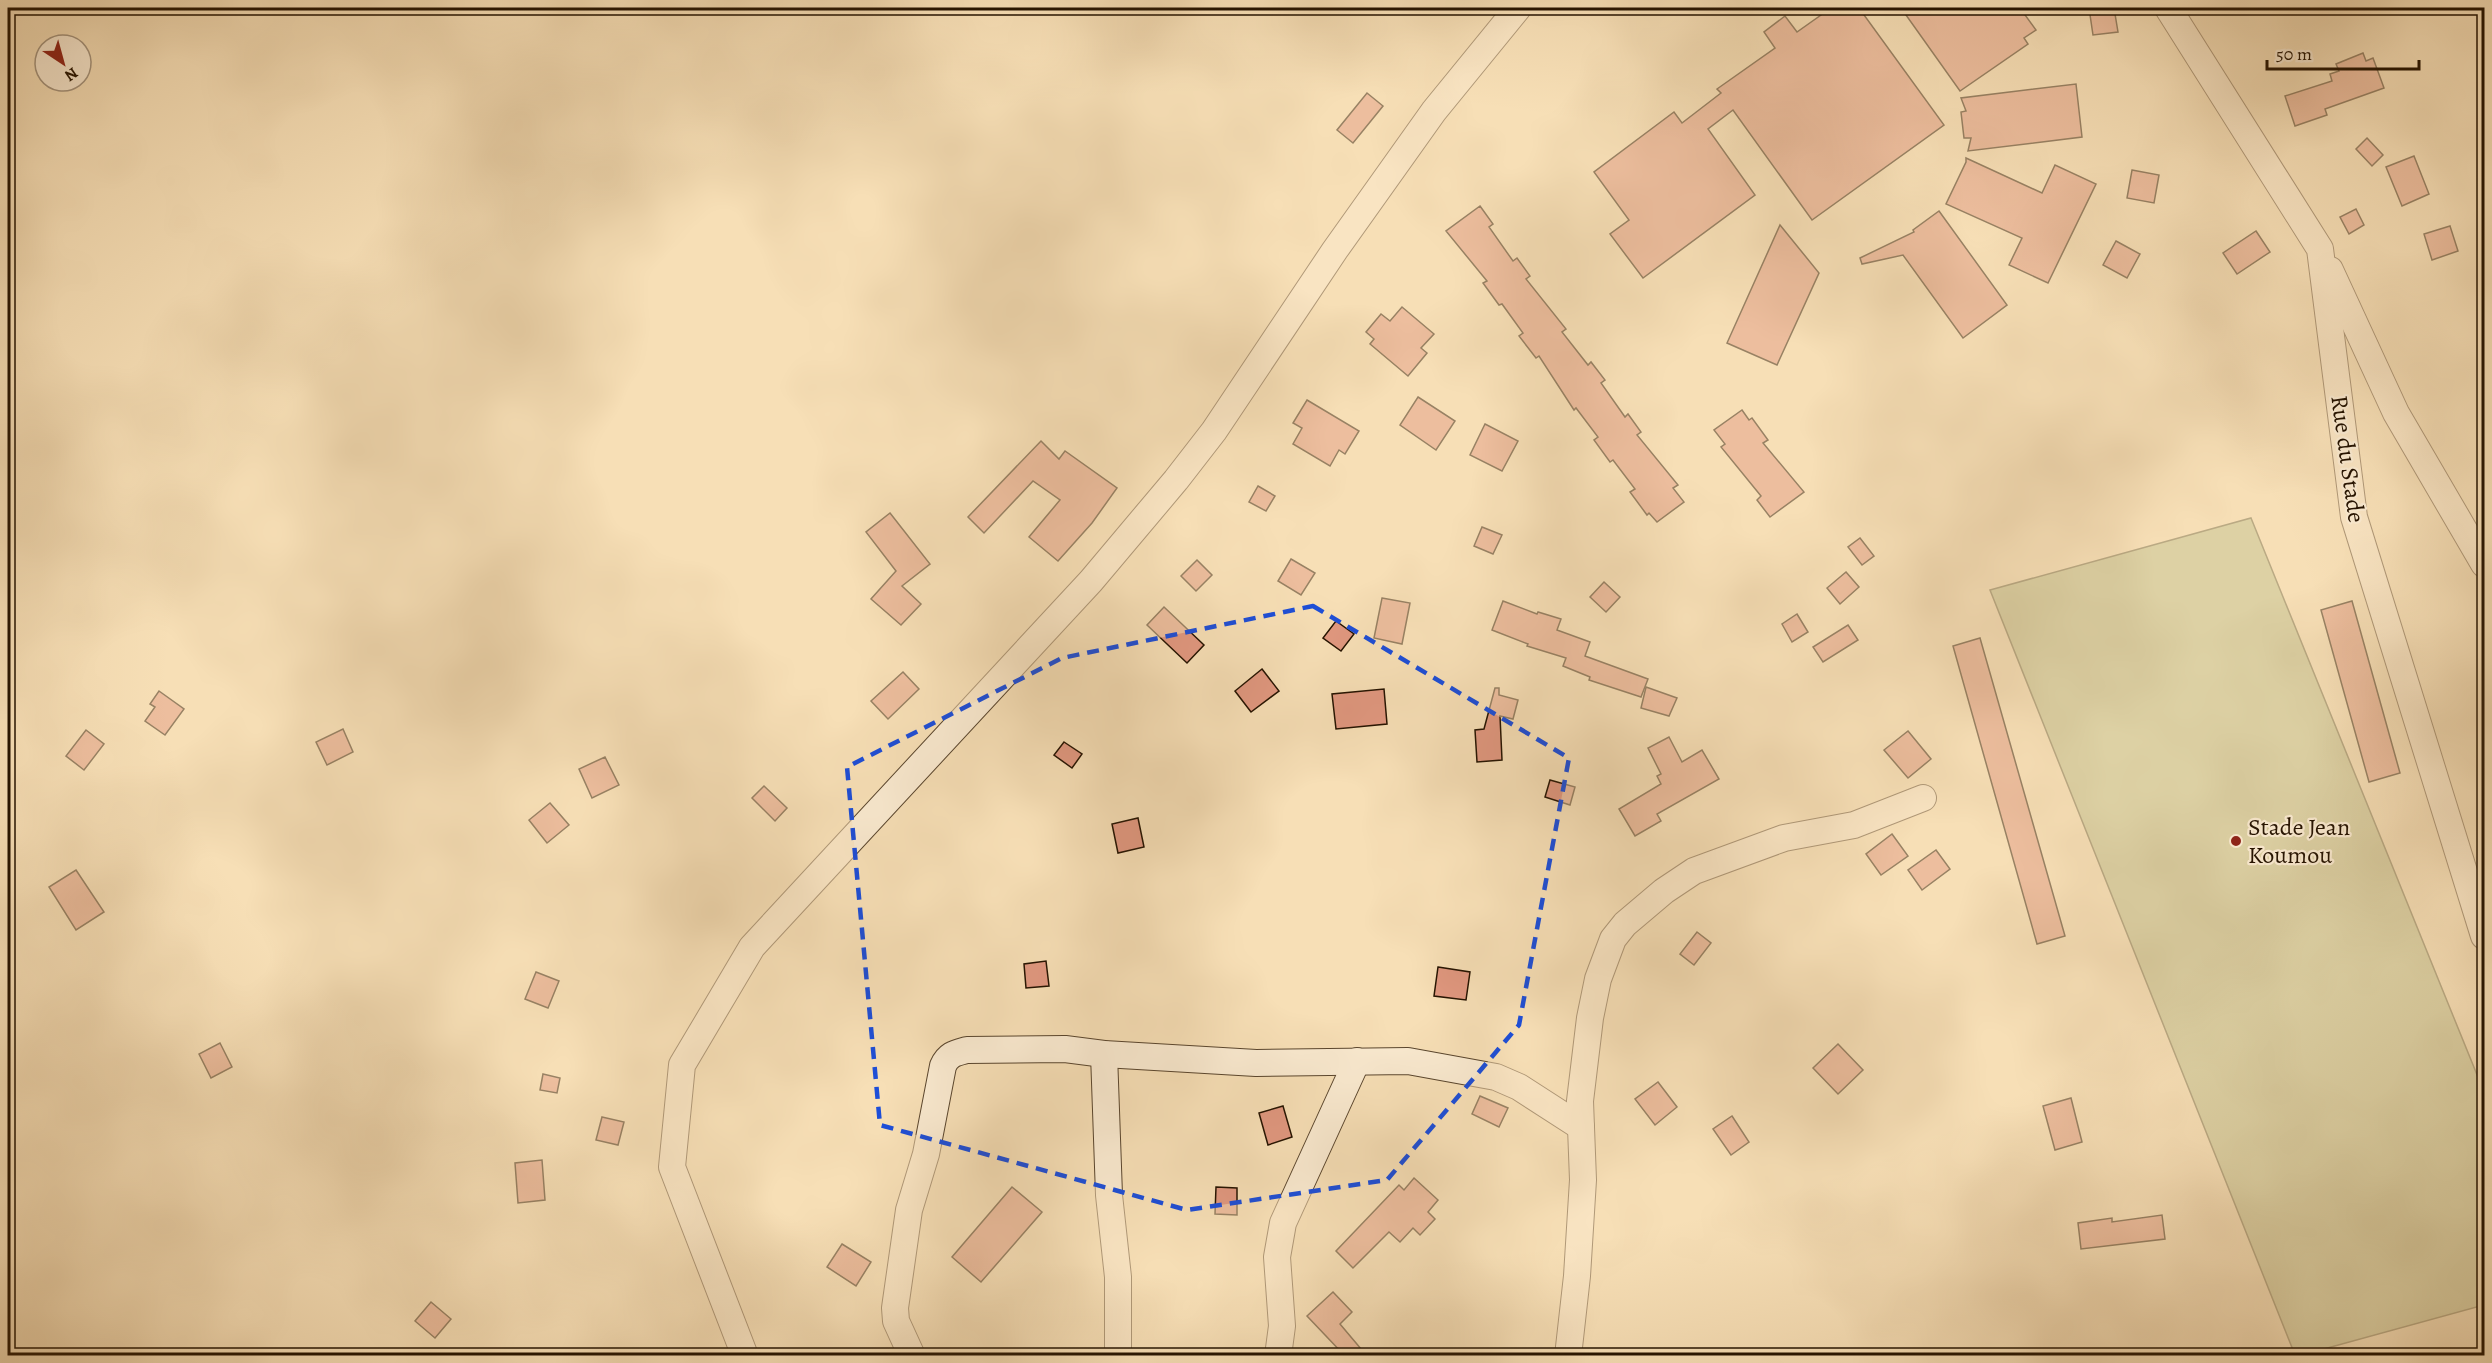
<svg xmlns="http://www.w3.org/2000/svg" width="2492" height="1363" font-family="Alegreya,serif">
	<rect width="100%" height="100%" fill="#f7dfb6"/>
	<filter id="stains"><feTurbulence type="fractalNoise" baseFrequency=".00333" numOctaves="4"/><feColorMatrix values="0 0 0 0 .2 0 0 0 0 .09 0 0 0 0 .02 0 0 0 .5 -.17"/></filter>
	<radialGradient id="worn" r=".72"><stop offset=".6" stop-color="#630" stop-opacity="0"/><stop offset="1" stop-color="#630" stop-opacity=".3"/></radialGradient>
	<polygon fill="#bcc28e" stroke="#706a47" stroke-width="1.5" points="2251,518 2484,1092 2484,1305 2302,1355 2295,1355 1990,590"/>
	<g fill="#e19880" stroke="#251300" stroke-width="1.5">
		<polygon points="1831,8 1859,8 1944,125 1812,220 1733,110 1708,129 1755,195 1643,278 1610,234 1629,220 1594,172 1674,112 1682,123 1721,93 1717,89 1775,48 1764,32 1785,16 1797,32"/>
		<polygon points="1901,8 2020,8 2036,30 2024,38 2028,44 1960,91"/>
		<polygon points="2089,8 2114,8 2118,32 2093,35"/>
		<polygon points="2363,53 2366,61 2373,58 2384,88 2325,109 2327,115 2295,126 2285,96 2332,81 2330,74 2339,71 2336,64"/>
		<polygon points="2076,84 2082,137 1968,151 1971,138 1964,138 1961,112 1966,111 1961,98"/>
		<polygon points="1367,93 1383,106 1353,143 1337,130"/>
		<polygon points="2367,138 2383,155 2372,166 2356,149"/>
		<polygon points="2414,156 2429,194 2402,206 2386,167"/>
		<polygon points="1966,158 2042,193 2055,165 2096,184 2048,283 2009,265 2022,238 1946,204 1966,162"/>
		<polygon points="2132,170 2159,175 2154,203 2127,198"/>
		<polygon points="1480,206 1493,224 1489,227 1513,261 1517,258 1530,276 1526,279 1566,329 1562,332 1588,365 1591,362 1605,380 1601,383 1625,417 1628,414 1641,432 1637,435 1678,485 1673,488 1684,502 1657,522 1649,513 1647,515 1630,492 1635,489 1613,460 1610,462 1594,440 1598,437 1576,408 1574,410 1539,356 1536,358 1519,336 1523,333 1502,304 1499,305 1483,283 1487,281 1446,231"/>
		<polygon points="2356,209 2364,225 2349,234 2340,217"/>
		<polygon points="1939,211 2007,305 1963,338 1903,255 1862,264 1860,258 1914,232 1913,230"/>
		<polygon points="1780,225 1819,273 1777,365 1727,343"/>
		<polygon points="2450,226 2458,251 2432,260 2424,234"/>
		<polygon points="2256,231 2270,252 2237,274 2223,253"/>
		<polygon points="2116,241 2140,254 2127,278 2103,265"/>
		<polygon points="1402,307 1434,334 1421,348 1427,353 1408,376 1370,344 1374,339 1366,332 1381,314 1390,321"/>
		<polygon points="1418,397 1455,421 1436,450 1400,425"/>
		<polygon points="1307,400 1359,431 1345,454 1339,450 1330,466 1293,444 1302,428 1293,423"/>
		<polygon points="1742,410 1749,420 1752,418 1768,440 1763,443 1804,492 1770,517 1757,500 1761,496 1721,447 1725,444 1714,430"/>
		<polygon points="1485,424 1518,441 1502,471 1470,455"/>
		<polygon points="1041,441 1059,459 1065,451 1117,488 1092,523 1058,561 1029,537 1060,500 1033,481 984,533 968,517"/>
		<polygon points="1258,486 1275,496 1266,511 1249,502"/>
		<polygon points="890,513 930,564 902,586 921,604 901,625 871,599 896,571 866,532"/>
		<polygon points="1482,527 1502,535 1493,554 1474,546"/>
		<polygon points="1860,538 1874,556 1862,565 1848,547"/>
		<polygon points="1291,559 1315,573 1301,595 1278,581"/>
		<polygon points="1197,560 1212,575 1196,591 1181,576"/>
		<polygon points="1846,572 1859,587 1840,604 1827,588"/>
		<polygon points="1604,582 1620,597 1606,612 1590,597"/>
		<polygon points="1382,598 1410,603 1402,644 1374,638"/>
		<polygon points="1503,601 1537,614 1538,612 1561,619 1557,630 1590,642 1585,656 1648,679 1641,697 1589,680 1590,677 1563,666 1566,658 1527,646 1528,644 1492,630"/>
		<polygon points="2352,601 2400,773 2369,782 2321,610"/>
		<polygon points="1164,607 1204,645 1187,663 1147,625"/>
		<polygon points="1797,614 1808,632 1792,642 1782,624"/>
		<polygon points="1336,621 1354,634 1341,651 1323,638"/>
		<polygon points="1848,625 1858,640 1823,662 1813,647"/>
		<polygon points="1980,638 2065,936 2037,944 1953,646"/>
		<polygon points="1262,669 1279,691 1251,712 1235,691"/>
		<polygon points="903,672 919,689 888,719 871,701"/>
		<polygon points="1646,687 1677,698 1669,716 1641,708"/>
		<polygon points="1495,688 1499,688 1499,695 1518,700 1513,719 1500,716 1502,760 1477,762 1475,730 1484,729"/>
		<polygon points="1384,689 1387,724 1336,729 1332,694"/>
		<polygon points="159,691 184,709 165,735 145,721 155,707 150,704"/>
		<polygon points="343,729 353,752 327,765 316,742"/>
		<polygon points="86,730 104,744 84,770 66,756"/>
		<polygon points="1908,731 1931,759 1908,778 1884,750"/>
		<polygon points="1669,737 1682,762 1702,750 1719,779 1657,814 1661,821 1635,836 1619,809 1661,784 1657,776 1661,774 1648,748"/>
		<polygon points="1064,742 1082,754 1072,768 1054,755"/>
		<polygon points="605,757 619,785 592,798 579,769"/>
		<polygon points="1550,780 1575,787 1570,805 1545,797"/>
		<polygon points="764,786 787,808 775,821 752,798"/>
		<polygon points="550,803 569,825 547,843 529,820"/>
		<polygon points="1138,818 1144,847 1118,853 1112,824"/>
		<polygon points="1892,834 1908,856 1881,875 1866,854"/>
		<polygon points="1936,850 1950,869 1922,890 1908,870"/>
		<polygon points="76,870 104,912 76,930 49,887"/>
		<polygon points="1697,932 1711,943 1694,965 1680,954"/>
		<polygon points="1046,961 1049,986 1026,988 1024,964"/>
		<polygon points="1438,967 1470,972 1466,1000 1434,996"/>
		<polygon points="536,972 559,981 548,1008 525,999"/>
		<polygon points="220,1043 232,1067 211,1078 199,1054"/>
		<polygon points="1838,1044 1863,1070 1838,1094 1813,1068"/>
		<polygon points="543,1074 560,1078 557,1093 540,1090"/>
		<polygon points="1658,1082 1677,1107 1655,1125 1635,1099"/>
		<polygon points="1480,1096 1508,1108 1499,1127 1472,1114"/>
		<polygon points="2071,1098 2082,1142 2055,1150 2043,1106"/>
		<polygon points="1283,1106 1292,1137 1268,1145 1259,1113"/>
		<polygon points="1732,1116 1749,1142 1731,1155 1713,1129"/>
		<polygon points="602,1117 624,1122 618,1145 596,1140"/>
		<polygon points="542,1160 545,1200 518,1203 515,1163"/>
		<polygon points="1414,1178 1438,1200 1428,1212 1435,1219 1420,1235 1413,1228 1400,1242 1389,1232 1353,1268 1336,1251 1399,1185 1404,1190"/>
		<polygon points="1012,1187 1042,1212 981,1282 952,1257"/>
		<polygon points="1216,1187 1237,1188 1237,1215 1215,1214"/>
		<polygon points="2162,1215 2165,1239 2081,1249 2078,1223 2112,1218 2112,1222"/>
		<polygon points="842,1244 871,1262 856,1286 827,1267"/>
		<polygon points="1333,1292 1352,1312 1340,1324 1367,1356 1345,1356 1307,1316"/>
		<polygon points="431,1302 451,1319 435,1338 415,1321"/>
	</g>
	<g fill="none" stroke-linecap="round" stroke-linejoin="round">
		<g stroke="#5a462e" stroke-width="28">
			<g id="minor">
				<polyline points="2168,8 2320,249 2354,517 2484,936"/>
				<polyline points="2330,270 2396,413 2484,564"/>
				<polyline points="1104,1054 1109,1195 1118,1277 1118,1356"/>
				<polyline points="745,1356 672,1167 682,1065 752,947 1091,581 1176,480 1214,431 1335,250 1434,111 1518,8"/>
				<path d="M 912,1356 L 896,1321 L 895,1308 L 909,1210 L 926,1154 L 943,1066 C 948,1054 956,1053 967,1050 L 1065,1049 L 1104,1054 L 1256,1063 L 1408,1061 L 1496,1077 L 1519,1087 L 1581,1127"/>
				<polyline points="1278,1356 1282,1326 1277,1257 1283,1223 1357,1061"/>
				<polyline points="1568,1356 1577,1276 1583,1180 1580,1101 1590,1018 1598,979 1613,939 1625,924 1664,891 1694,871 1784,838 1854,825 1923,798"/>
			</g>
		</g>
		<use href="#minor" stroke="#faead0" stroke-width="26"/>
	</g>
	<path d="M0 0H2492V1363H0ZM 1313,606 L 1569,758 L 1519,1025 L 1387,1180 L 1187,1210 L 880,1125 L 847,767 L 1062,658 Z" fill="#f7dfb6" fill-opacity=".55" fill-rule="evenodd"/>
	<path fill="none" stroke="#1d4ed8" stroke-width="4.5" stroke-dasharray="12 8" stroke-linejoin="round" d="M 1313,606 L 1569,758 L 1519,1025 L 1387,1180 L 1187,1210 L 880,1125 L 847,767 L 1062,658 Z"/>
	<circle fill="#8f2418" stroke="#faead0" stroke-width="2" cx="2236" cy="841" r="6"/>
	<g text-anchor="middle" stroke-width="4.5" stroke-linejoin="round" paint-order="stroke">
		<g font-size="24" fill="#251300" stroke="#faead0">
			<text transform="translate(2348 459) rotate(82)" y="8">Rue du Stade</text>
		</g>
		<g font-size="24" fill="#251300" stroke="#faead0" text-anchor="start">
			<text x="2248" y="835">Stade Jean<tspan x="2248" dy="28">Koumou</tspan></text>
		</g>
	</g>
	<rect width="2492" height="1363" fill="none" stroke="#f7dfb6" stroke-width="30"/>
	<rect x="9" y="9" width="2474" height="1345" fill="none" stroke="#251300" stroke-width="3"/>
	<rect x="15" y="15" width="2462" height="1333" fill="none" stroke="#251300" stroke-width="1.5"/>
	<g transform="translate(63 63) rotate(144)"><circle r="28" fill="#faead0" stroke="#a5947d" stroke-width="1.5"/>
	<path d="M0-4.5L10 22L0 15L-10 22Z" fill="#8f2418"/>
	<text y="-9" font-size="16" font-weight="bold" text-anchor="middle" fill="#251300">N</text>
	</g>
	<path d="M2267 60v9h152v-9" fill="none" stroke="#251300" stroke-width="3"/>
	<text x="2276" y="60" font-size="18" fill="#251300" stroke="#faead0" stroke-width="4.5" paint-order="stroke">50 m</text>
	<rect width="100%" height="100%" filter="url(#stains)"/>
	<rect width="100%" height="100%" fill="url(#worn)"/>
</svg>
